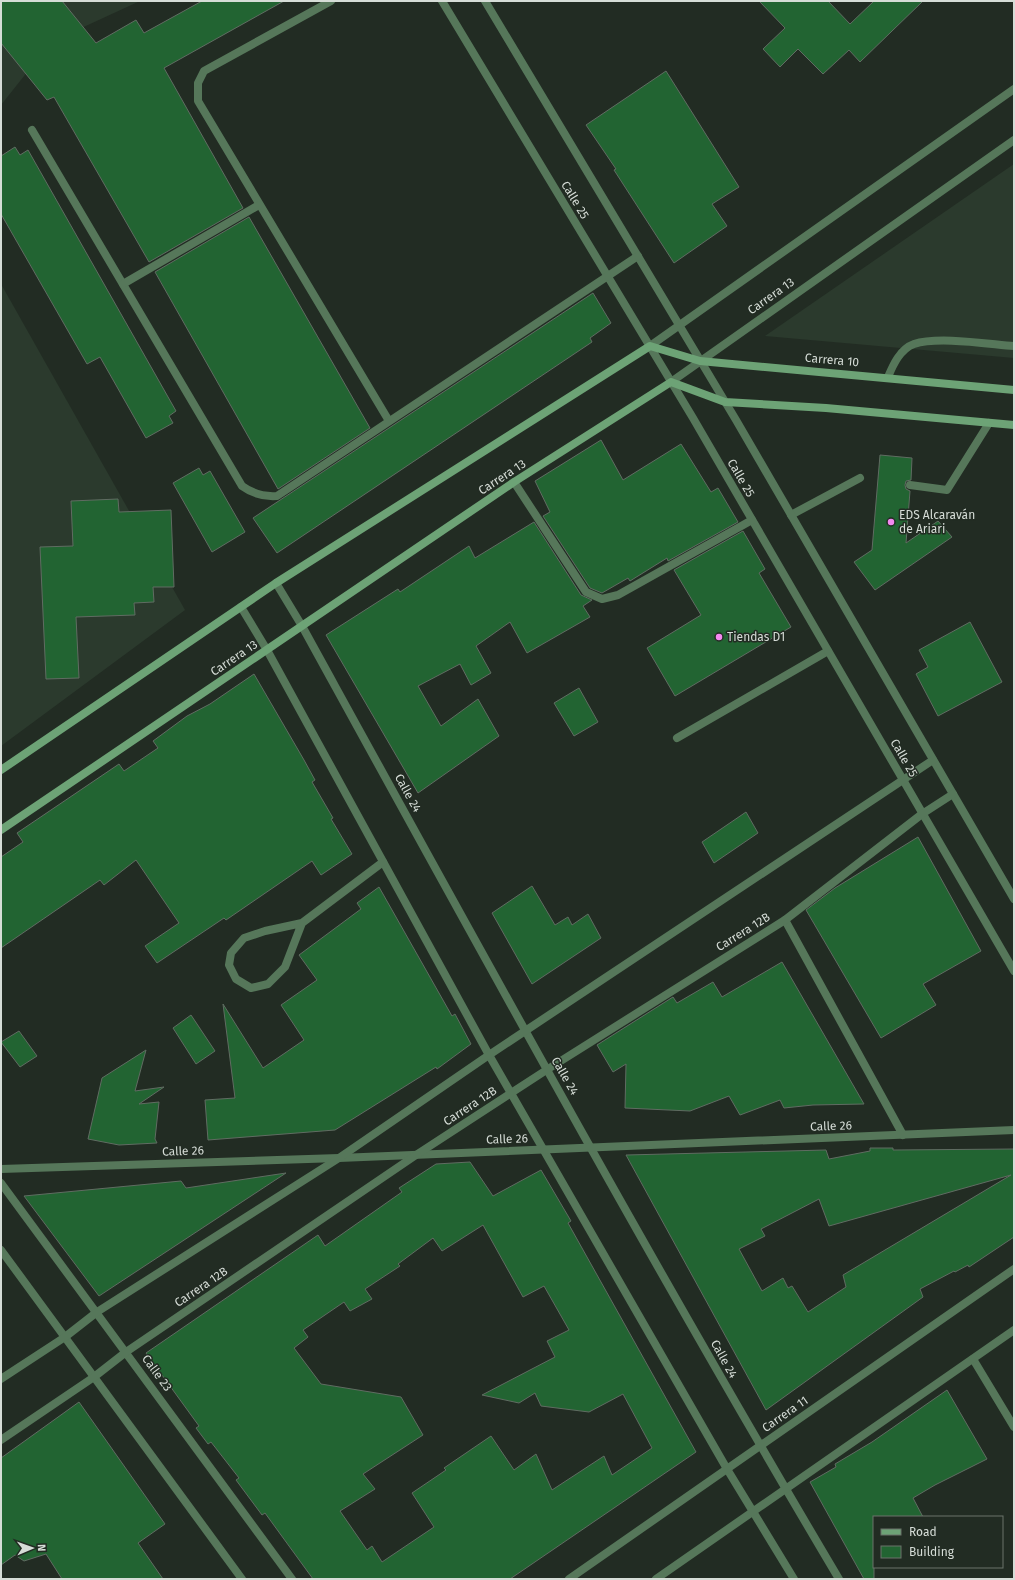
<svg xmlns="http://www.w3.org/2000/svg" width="1015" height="1580" font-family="'Fira Sans',sans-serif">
	<rect width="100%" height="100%" fill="#222c23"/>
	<g fill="#2b3a2d">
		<polygon points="1,1 140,1 51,42 1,105"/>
		<polygon points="1014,164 1014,358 765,336"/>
		<polygon points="1,284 185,610 1,746"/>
	</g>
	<g fill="#226432" stroke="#606c62" fill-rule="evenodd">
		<polygon points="1,1 62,1 96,43 136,20 144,33 202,1 284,1 164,68 243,208 149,262 54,97 47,100 1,43"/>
		<polygon points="759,1 828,1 850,24 874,1 923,1 860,62 849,50 823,74 798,49 780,67 763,49 785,28"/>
		<polygon points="666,71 739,187 712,204 727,226 674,263 614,170 616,169 586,125"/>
		<polygon points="15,147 20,155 28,150 176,411 169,416 173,423 146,438 100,357 87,364 1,214 1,156"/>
		<polygon points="249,217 370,428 278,489 155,272"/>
		<polygon points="593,293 611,323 590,338 592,342 277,553 253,518"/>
		<polygon points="601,440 623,480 681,444 711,492 718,488 738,522 668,561 667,558 630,581 628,578 602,593 590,588 543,516 550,512 535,481"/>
		<polygon points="880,455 912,458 911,480 906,481 905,485 906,489 910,491 906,543 938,521 952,537 875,590 854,562 872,550"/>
		<polygon points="199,468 203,475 210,471 245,532 212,552 173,483"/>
		<polygon points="118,499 119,512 171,510 174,587 153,587 154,602 134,603 135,615 76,617 79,678 46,679 40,547 73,546 71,501"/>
		<polygon points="534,522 581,595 592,600 583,606 590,617 527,653 510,622 476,646 491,673 471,685 460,664 418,686 441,726 478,699 499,736 418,793 326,635 398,589 400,592 469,546 475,558"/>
		<polygon points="743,531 765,569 759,573 791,627 675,696 647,648 701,615 674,570"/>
		<polygon points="970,622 1002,682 938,716 916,674 928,667 919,650"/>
		<polygon points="254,674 304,760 315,780 312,782 333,818 331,819 352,854 321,875 312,861 226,920 224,918 157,963 145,946 179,923 136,860 104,885 100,880 1,948 1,857 23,842 17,833 119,764 124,771 158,748 153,741 187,716 210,704"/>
		<polygon points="579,688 598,722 574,736 554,703"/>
		<polygon points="746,812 758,833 714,863 702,842"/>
		<polygon points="918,837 981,951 923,984 936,1005 881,1038 806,910 835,888"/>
		<polygon points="532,886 555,925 568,917 572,925 588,914 601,938 532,984 492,913"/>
		<polygon points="379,887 452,1016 455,1014 471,1044 437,1069 436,1067 335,1130 208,1140 205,1100 235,1098 223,1004 263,1068 304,1040 281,1005 317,980 299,955 361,909 357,903"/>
		<polygon points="782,962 864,1104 813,1105 784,1108 780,1100 740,1115 729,1096 690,1111 625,1108 626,1064 613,1072 597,1045 673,997 677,1003 713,982 722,997"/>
		<polygon points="191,1015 215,1051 196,1064 173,1028"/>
		<polygon points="19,1031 37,1056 20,1067 1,1042"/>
		<polygon points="146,1050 135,1091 164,1087 139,1104 159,1102 155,1139 157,1143 119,1145 88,1139 102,1078"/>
		<path d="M 870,1148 L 893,1148 L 893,1150 L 1014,1149 L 1014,1237 L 969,1267 L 968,1265 L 955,1272 L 954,1271 L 920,1289 L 923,1297 L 766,1410 L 626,1155 L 826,1150 L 829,1159 L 870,1151 ZM 1011,1175 L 843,1275 L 846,1287 L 808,1312 L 792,1286 L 788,1288 L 783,1278 L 762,1291 L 739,1249 L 765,1236 L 761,1229 L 819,1199 L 829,1226 Z"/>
		<path d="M 470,1162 L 493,1196 L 541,1170 L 571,1221 L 568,1223 L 696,1452 L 510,1579 L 313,1579 L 265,1513 L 262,1515 L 236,1480 L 239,1478 L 211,1442 L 208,1444 L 196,1428 L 199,1426 L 146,1353 L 318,1235 L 325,1246 L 402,1192 L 399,1188 L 436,1164 ZM 483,1225 L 523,1297 L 544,1286 L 569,1330 L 547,1341 L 555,1357 L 482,1395 L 519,1403 L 535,1393 L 541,1406 L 589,1412 L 623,1394 L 652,1448 L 612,1475 L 604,1456 L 552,1490 L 536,1454 L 514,1470 L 491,1436 L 444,1468 L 446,1470 L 412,1493 L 434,1527 L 382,1562 L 372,1546 L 367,1550 L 340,1511 L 375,1489 L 363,1474 L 423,1435 L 401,1397 L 321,1384 L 294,1348 L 308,1337 L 303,1330 L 344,1302 L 350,1311 L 372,1299 L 365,1289 L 400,1266 L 398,1264 L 433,1238 L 442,1251 Z"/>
		<polygon points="286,1173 99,1296 24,1196 181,1181 186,1188"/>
		<polygon points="947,1390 987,1459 935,1485 913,1498 923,1517 874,1517 874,1579 864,1579 810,1482 836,1467 835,1464 872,1442"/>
		<polygon points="79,1402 165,1524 138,1543 163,1579 62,1579 46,1554 24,1561 15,1555 1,1565 1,1458"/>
	</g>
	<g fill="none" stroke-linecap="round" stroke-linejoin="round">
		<g stroke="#56775a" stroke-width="8">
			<path d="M 888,377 C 893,365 900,349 914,344 C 938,336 988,344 1014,346"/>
			<polyline points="910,485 947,490 989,423"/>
			<polyline points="791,515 860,478"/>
			<polyline points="677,738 828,651"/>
		</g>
		<g stroke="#56775a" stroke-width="8">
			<polyline points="331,1 204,71 198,83 198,101 389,421"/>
			<polyline points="442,1 693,418 1014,971"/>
			<polyline points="485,1 736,420 1014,899"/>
			<path d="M 32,130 L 242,486 C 253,494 263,497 277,496 L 638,256"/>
			<polyline points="123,284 259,205"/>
			<polyline points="650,346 1014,89"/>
			<polyline points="671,382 1014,140"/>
			<polyline points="514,482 586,592 602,599 618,595 752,520"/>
			<path d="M 276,583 L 302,626 C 478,946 653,1266 839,1579"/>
			<polyline points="241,607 267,650 489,1055 727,1469 794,1579"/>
			<polyline points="785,920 903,1135"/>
			<polyline points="302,923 285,967 268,984 251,988 236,979 229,965 231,953 244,938 265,931 302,923 383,862"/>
			<polyline points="1,1169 339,1158 1014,1130"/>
			<polyline points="1,1183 292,1579"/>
			<polyline points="1,1250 242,1579"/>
			<polyline points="973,1359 1014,1427"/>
			<polyline points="1,1379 65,1337 97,1312 339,1158 489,1055 933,760"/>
			<polyline points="1,1440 94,1377 126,1352 416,1155 548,1069 785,920 922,814 953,794"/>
			<polyline points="569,1579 1014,1269"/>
			<polyline points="656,1579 1014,1330"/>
		</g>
		<g stroke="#6da376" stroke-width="8">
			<polyline points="1,770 276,583 650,346 700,361 1014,390"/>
			<polyline points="1,830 514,482 671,382 725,402 826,408 1014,425"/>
		</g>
	</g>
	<g fill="#f489f0" stroke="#222c23" stroke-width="1.5">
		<circle cx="891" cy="522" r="4"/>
		<circle cx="719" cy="637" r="4"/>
	</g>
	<g text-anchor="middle" stroke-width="3" stroke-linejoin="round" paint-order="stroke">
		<g font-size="12" fill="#d6ddd7" stroke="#222c23">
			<text transform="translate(575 200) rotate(59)" y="4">Calle 25</text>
			<text transform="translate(771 296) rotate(-35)" y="4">Carrera 13</text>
			<text transform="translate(832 360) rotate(5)" y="4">Carrera 10</text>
			<text transform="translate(502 477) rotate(-33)" y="4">Carrera 13</text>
			<text transform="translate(741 478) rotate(60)" y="4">Calle 25</text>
			<text transform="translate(234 658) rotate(-34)" y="4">Carrera 13</text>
			<text transform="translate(904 758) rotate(60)" y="4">Calle 25</text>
			<text transform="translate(408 793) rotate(61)" y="4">Calle 24</text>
			<text transform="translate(743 932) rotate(-32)" y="4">Carrera 12B</text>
			<text transform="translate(565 1076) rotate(60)" y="4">Calle 24</text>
			<text transform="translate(470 1106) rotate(-33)" y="4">Carrera 12B</text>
			<text transform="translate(831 1126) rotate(-2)" y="4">Calle 26</text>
			<text transform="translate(507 1139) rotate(-2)" y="4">Calle 26</text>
			<text transform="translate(183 1151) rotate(-2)" y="4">Calle 26</text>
			<text transform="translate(201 1287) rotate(-34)" y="4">Carrera 12B</text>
			<text transform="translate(724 1359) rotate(61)" y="4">Calle 24</text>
			<text transform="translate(157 1373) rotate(54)" y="4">Calle 23</text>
			<text transform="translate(785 1414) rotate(-35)" y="4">Carrera 11</text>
		</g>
		<g font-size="12" fill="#d6ddd7" stroke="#222c23" text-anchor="start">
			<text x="899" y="519">EDS Alcaraván<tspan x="899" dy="14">de Ariari</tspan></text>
			<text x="727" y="641">Tiendas D1</text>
		</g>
	</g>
	<rect width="1015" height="1580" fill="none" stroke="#d6ddd7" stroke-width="4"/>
	<rect x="873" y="1516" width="130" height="52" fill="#222c23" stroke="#6a736b"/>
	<rect x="881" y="1529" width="20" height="6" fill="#6da376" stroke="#6a736b"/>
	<text x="909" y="1536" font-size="12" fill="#d6ddd7">Road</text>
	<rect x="881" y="1546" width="20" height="12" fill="#226432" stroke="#6a736b"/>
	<text x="909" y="1556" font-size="12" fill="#d6ddd7">Building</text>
	<g transform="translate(32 1548) rotate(88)" stroke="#222c23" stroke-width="3" paint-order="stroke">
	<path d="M0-3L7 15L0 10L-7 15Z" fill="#d6ddd7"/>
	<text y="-6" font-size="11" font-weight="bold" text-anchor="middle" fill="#d6ddd7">N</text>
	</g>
</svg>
